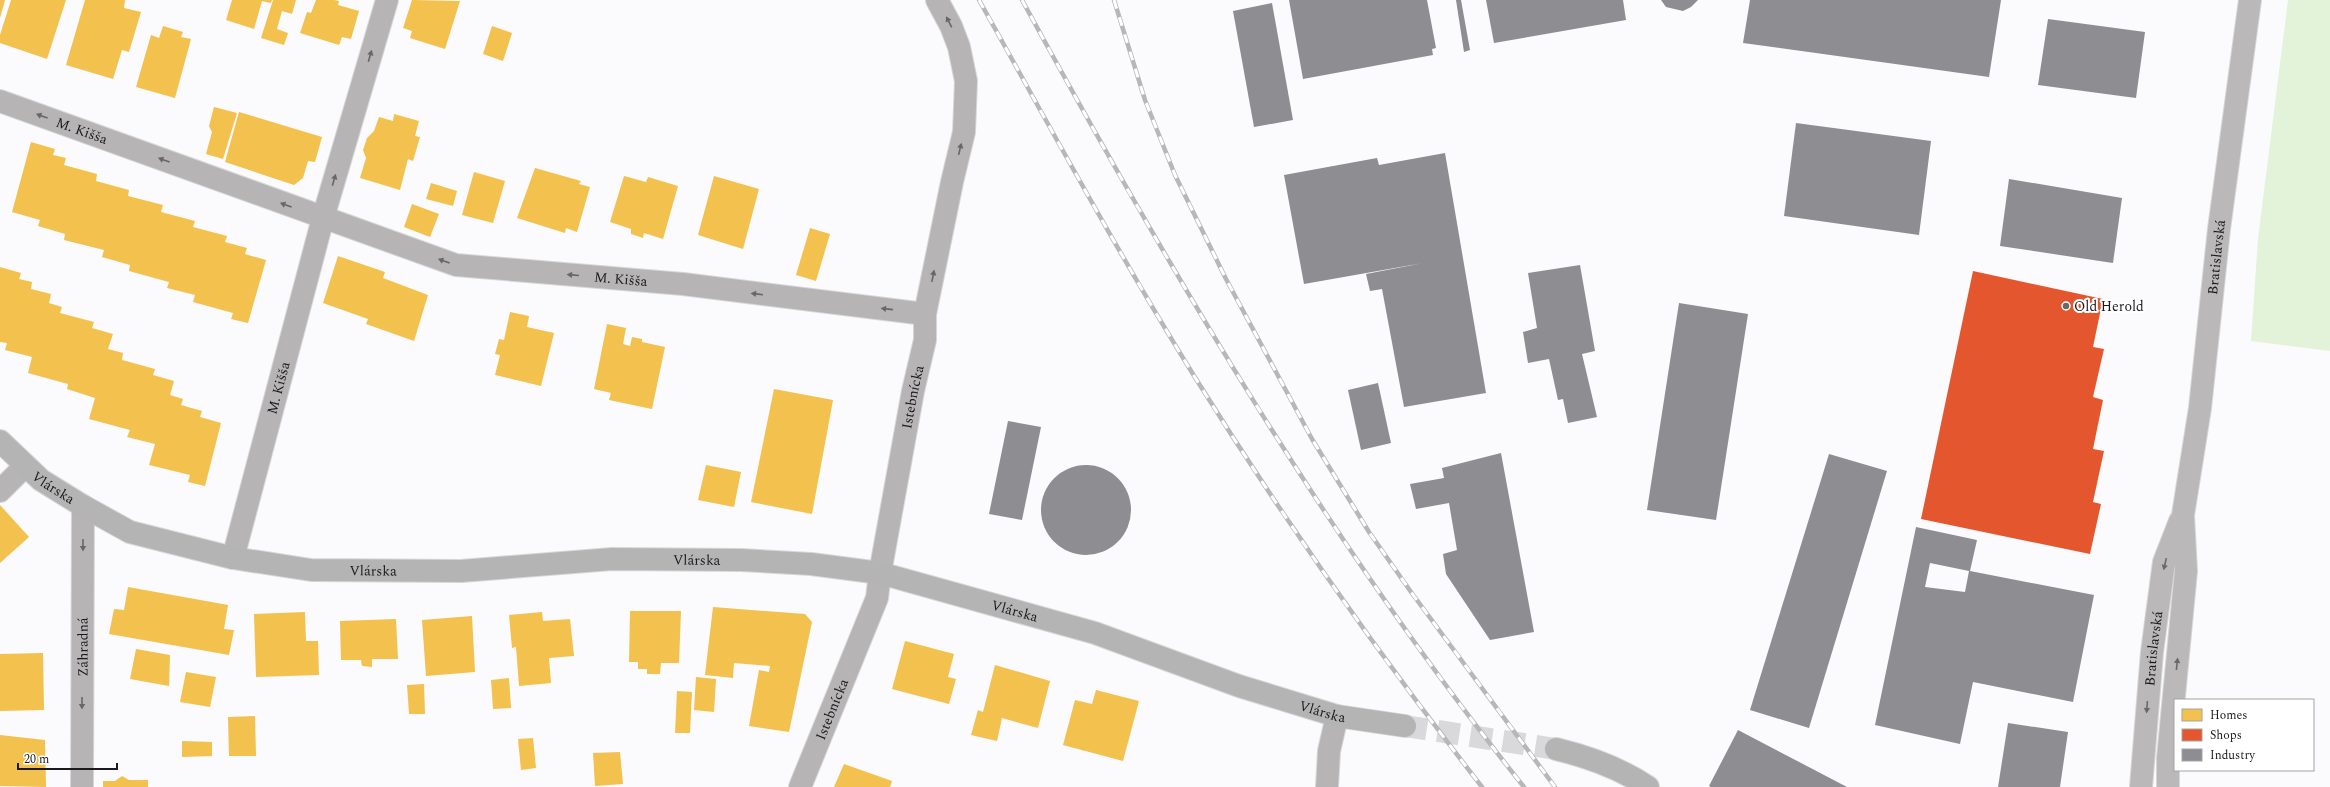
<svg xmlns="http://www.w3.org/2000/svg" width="2330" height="787" font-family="Spectral,serif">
	<rect width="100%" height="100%" fill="#fbfafd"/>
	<polygon fill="#e2f3da" points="2288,0 2330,0 2330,351 2251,341 2258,239"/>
	<g fill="#f2c14e">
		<polygon points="0,0 5,0 0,18"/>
		<polygon points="11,0 66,0 47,59 0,43 0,35"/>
		<polygon points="85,0 125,0 124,8 141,12 129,52 122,50 113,79 66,65"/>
		<polygon points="232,0 272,0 271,3 262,1 254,29 226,20"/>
		<polygon points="273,0 296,0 292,14 282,11 277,29 288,33 284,45 261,38"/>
		<polygon points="316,0 334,0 339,1 338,5 359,11 351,39 342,37 339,45 300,33 307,12 311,13"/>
		<polygon points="412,0 460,1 445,49 410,38 412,31 403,28"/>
		<polygon points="163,26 183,32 181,37 191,39 175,98 136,87 151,35 159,38"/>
		<polygon points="492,26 512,33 503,61 483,54"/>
		<polygon points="214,107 237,113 223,159 206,154 212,132 209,126"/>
		<polygon points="239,112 322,137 315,162 308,161 303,178 294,185 225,162"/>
		<polygon points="394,114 419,121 415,136 420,137 413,161 408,159 400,190 360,178 366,158 363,150 367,138 374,131 379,117 393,121"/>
		<polygon points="31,142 55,149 53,155 66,158 64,165 97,174 96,181 129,190 128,196 163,205 161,212 195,221 193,227 227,236 225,242 247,248 245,254 266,260 248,323 231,319 233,313 193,302 195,295 167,288 169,282 129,271 130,265 102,257 104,250 64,240 65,234 38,226 40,220 12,212"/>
		<polygon points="535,168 581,181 579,184 590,187 577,232 566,228 565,233 517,218"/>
		<polygon points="474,172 505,181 493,223 462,215"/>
		<polygon points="624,176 646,182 648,177 678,186 663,239 644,233 643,238 631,234 631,229 610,222"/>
		<polygon points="714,176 759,189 743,249 698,235"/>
		<polygon points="431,183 457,191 453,206 426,199"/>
		<polygon points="412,204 439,214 430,237 404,227"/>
		<polygon points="810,228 830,234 816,281 796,275"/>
		<polygon points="338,256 385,272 383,278 428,295 414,341 366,324 368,319 323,303"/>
		<polygon points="0,267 21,273 19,279 32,282 31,289 51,294 49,303 62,307 60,313 94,322 92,328 113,334 108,349 123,353 122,360 155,369 153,375 174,381 170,395 183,399 181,405 202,411 200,417 221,423 205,486 188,482 190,475 149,465 155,444 127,437 130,430 89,419 95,398 67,389 68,384 28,373 32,357 5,350 7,343 0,342"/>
		<polygon points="510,312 529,316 527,327 554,333 541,386 495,375 500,355 495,354 499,339 504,340"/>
		<polygon points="607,324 626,328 623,344 630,346 632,337 642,339 642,342 665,347 652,409 609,400 611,393 594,389"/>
		<polygon points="774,389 833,400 812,514 751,502"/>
		<polygon points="706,465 741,472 734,507 698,500"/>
		<polygon points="0,505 29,537 0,563"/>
		<polygon points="128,587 228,605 224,629 234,630 229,655 109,634 114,609 124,610"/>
		<polygon points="713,607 805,614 812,622 789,732 749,726 759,670 769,672 770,666 734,663 733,678 705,675"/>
		<polygon points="630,611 681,611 679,663 661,663 660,674 647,674 647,669 638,669 638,662 629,662"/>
		<polygon points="305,612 306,641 318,641 319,675 256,677 254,614"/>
		<polygon points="542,612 543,621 570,619 574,656 549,658 551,683 519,686 516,647 512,648 509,615"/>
		<polygon points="472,616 475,672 426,676 422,620"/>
		<polygon points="396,619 398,659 372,659 372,667 362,666 361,660 341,660 340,621"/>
		<polygon points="905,641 954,654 948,677 956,679 949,704 892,689"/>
		<polygon points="136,649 170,655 169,686 130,679"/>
		<polygon points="43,653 44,710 0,711 0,654"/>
		<polygon points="995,665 1050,681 1038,728 1002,718 997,741 971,735 978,710 983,712"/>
		<polygon points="186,672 216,677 210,707 180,702"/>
		<polygon points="696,677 716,679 714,712 694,710"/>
		<polygon points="509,678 511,708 493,709 491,680"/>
		<polygon points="424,684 425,714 409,714 407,685"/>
		<polygon points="1096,690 1139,701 1123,761 1063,745 1075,700 1092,704"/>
		<polygon points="677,691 692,692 690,733 675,733"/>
		<polygon points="255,716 256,756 229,756 228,717"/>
		<polygon points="0,735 45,740 46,787 0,786"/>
		<polygon points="533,738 536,768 521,770 518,739"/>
		<polygon points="182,741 212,742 212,756 182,757"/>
		<polygon points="620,752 623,784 595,786 593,753"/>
		<polygon points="844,764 892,781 890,787 834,787"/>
		<polygon points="122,776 129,780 148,780 148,787 103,787 103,781 115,781"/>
	</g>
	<polygon fill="#e4572e" points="1973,271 2103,299 2093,347 2104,349 2093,397 2103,400 2093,449 2104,451 2093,502 2101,504 2090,554 1921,519"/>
	<g fill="#8d8d92" fill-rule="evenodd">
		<polygon points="1289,0 1427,0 1436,48 1432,49 1433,55 1303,79"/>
		<polygon points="1456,0 1461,0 1470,50 1464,52"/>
		<polygon points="1486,0 1623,0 1626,20 1494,43"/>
		<polygon points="1661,0 1698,0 1691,7 1683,11 1666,7"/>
		<polygon points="1750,0 2001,0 1989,77 1743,43"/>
		<polygon points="1272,3 1293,120 1254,127 1233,11"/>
		<polygon points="2048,19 2145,32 2136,98 2038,85"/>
		<polygon points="1796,123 1931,141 1919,235 1784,216"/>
		<polygon points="1445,153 1486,393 1404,407 1382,289 1370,291 1366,274 1423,263 1304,284 1284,175 1377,158 1379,165"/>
		<polygon points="2009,179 2122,198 2113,263 2000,246"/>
		<polygon points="1580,265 1595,351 1582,354 1597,417 1568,423 1563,399 1558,400 1549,359 1528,363 1523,332 1537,328 1528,273"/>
		<polygon points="1679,303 1748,314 1716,520 1647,510"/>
		<polygon points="1378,383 1391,443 1361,450 1348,390"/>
		<polygon points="1008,421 1041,427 1022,520 989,514"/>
		<polygon points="1501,453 1534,632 1490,640 1446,574 1443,554 1457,550 1449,503 1416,509 1410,484 1444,478 1442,468"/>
		<polygon points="1829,454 1887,471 1809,728 1750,710"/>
		<circle cx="1086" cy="510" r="45"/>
		<path d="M 1916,527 L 1977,540 L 1970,571 L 2094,595 L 2073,702 L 1973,682 L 1960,744 L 1875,725 ZM 1930,563 L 1969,571 L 1965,592 L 1925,587 Z"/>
		<polygon points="2008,723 2068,732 2060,787 1998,787"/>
		<polygon points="1738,730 1847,787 1711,787 1709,786"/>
	</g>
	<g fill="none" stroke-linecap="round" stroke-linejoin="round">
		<polyline stroke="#d9d8db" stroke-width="22" stroke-dasharray="22 11" stroke-linecap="butt" points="1405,726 1556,749"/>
		<g stroke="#d7d7d8" stroke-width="24">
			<g id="minor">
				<path id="s1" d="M 0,101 L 456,265 L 683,284 L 925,314"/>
				<polyline points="0,491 25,466"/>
				<path id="s2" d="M 233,558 L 323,218 L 387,0"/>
				<path id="s3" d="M 880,573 L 913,391 L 925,340 L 925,314 L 952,182 L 964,132 L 966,81 L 959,47 L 951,26 L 937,0"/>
				<path id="s4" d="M 82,787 L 83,506"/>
				<polyline points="1327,787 1329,751 1337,716"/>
			</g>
		</g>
		<g stroke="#d7d7d8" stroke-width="24">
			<g id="tertiary">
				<path id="s5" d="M 800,787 L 877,598 L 880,573"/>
			</g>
		</g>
		<g stroke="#d7d7d8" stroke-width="24">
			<g id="secondary">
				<path id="s6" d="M 0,441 L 41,480 L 83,506 L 130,532 L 233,558 L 311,570 L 461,571 L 612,559 L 741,560 L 811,564 L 880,573 L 1095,633 L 1239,686 L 1337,716 L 1405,726"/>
				<path d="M 1556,749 C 1589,757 1620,768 1648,787"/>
			</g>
		</g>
		<g stroke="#d7d7d8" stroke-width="24">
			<g id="primary">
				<path id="s7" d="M 2141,787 L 2152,652 L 2164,562 L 2180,521"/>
				<path id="s8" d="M 2168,787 L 2168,758 L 2186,571 L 2183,515 L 2200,408 L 2219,229 L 2250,0"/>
			</g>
		</g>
		<use href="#minor" stroke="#b6b4b5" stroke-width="22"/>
		<use href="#tertiary" stroke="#b6b4b5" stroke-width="22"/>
		<use href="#secondary" stroke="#b5b4b4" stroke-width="22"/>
		<use href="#primary" stroke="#bab8b8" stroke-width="22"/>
		<g stroke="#b8b6b7" stroke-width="4.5">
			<g id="rail">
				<path d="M 979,0 C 1050,127 1119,255 1196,379 C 1284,520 1380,656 1482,787"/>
				<path d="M 1022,0 C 1171,273 1329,543 1524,787"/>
				<polyline points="1114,0 1145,100 1175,175 1226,279 1312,439 1369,532 1411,592 1555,787"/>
			</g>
		</g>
		<use href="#rail" stroke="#fff" stroke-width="3" stroke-dasharray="9" stroke-linecap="butt"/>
	</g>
	<defs><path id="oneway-solid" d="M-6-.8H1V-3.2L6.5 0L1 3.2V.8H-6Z"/></defs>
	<g fill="#686669">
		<use href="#oneway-solid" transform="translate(949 22) rotate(-117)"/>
		<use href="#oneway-solid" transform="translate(370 56) rotate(-74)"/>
		<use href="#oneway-solid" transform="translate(42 116) rotate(-160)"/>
		<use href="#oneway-solid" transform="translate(960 149) rotate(-77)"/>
		<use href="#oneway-solid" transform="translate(164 160) rotate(-160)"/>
		<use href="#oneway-solid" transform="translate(334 180) rotate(-74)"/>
		<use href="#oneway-solid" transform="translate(286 205) rotate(-160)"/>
		<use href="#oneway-solid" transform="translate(444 261) rotate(-160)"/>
		<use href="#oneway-solid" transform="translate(573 275) rotate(-175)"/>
		<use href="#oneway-solid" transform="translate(933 276) rotate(-79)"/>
		<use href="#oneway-solid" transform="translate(757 294) rotate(-173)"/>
		<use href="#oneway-solid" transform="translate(887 309) rotate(-174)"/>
		<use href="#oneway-solid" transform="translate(83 545) rotate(90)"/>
		<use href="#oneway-solid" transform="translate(82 703) rotate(90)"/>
	</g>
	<g fill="#6a686a">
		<use href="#oneway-solid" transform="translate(2165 564) rotate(103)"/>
		<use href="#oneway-solid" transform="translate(2177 664) rotate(-84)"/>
		<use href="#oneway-solid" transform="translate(2147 707) rotate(94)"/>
	</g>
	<circle fill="#69686b" stroke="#fff" stroke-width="1.5" cx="2066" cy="306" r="4"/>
	<g text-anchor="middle" stroke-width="4" stroke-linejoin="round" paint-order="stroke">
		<g font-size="14" fill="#1a191d" stroke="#fff">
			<text dy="5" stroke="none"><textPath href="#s1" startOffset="87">M. Kišša</textPath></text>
			<text dy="5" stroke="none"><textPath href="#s8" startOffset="533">Bratislavská</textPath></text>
			<text dy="5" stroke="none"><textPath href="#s1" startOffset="650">M. Kišša</textPath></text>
			<text dy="5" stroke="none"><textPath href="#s2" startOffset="176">M. Kišša</textPath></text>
			<text dy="5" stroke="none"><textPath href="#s3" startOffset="179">Istebnícka</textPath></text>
			<text dy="5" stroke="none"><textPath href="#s6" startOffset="71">Vlárska</textPath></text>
			<text dy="5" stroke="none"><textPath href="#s6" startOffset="731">Vlárska</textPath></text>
			<text dy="5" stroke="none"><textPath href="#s6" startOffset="407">Vlárska</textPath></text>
			<text dy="5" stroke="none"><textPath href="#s6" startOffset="1055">Vlárska</textPath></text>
			<text dy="5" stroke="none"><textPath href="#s4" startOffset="140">Záhradná</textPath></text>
			<text dy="5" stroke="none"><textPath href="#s7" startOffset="139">Bratislavská</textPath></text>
			<text dy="5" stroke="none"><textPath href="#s5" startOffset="84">Istebnícka</textPath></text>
			<text dy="5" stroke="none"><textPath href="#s6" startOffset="1379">Vlárska</textPath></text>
		</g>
		<g font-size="14" fill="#1a191d" stroke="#fff" text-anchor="start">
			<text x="2074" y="311">Old Herold</text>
		</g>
	</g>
	<rect x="2174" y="699" width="140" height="72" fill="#ffffff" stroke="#a3a3a5"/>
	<rect x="2182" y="709" width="20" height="12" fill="#f2c14e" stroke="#a3a3a5"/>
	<text x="2210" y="719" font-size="12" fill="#1a191d">Homes</text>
	<rect x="2182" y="729" width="20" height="12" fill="#e4572e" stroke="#a3a3a5"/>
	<text x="2210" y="739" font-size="12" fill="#1a191d">Shops</text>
	<rect x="2182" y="749" width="20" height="12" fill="#8d8d92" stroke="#a3a3a5"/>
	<text x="2210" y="759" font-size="12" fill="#1a191d">Industry</text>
	<path d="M18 763v6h99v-6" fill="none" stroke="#1a191d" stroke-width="2"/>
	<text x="24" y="763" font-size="12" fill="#1a191d" stroke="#ffffff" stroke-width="3" paint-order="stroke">20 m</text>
</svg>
